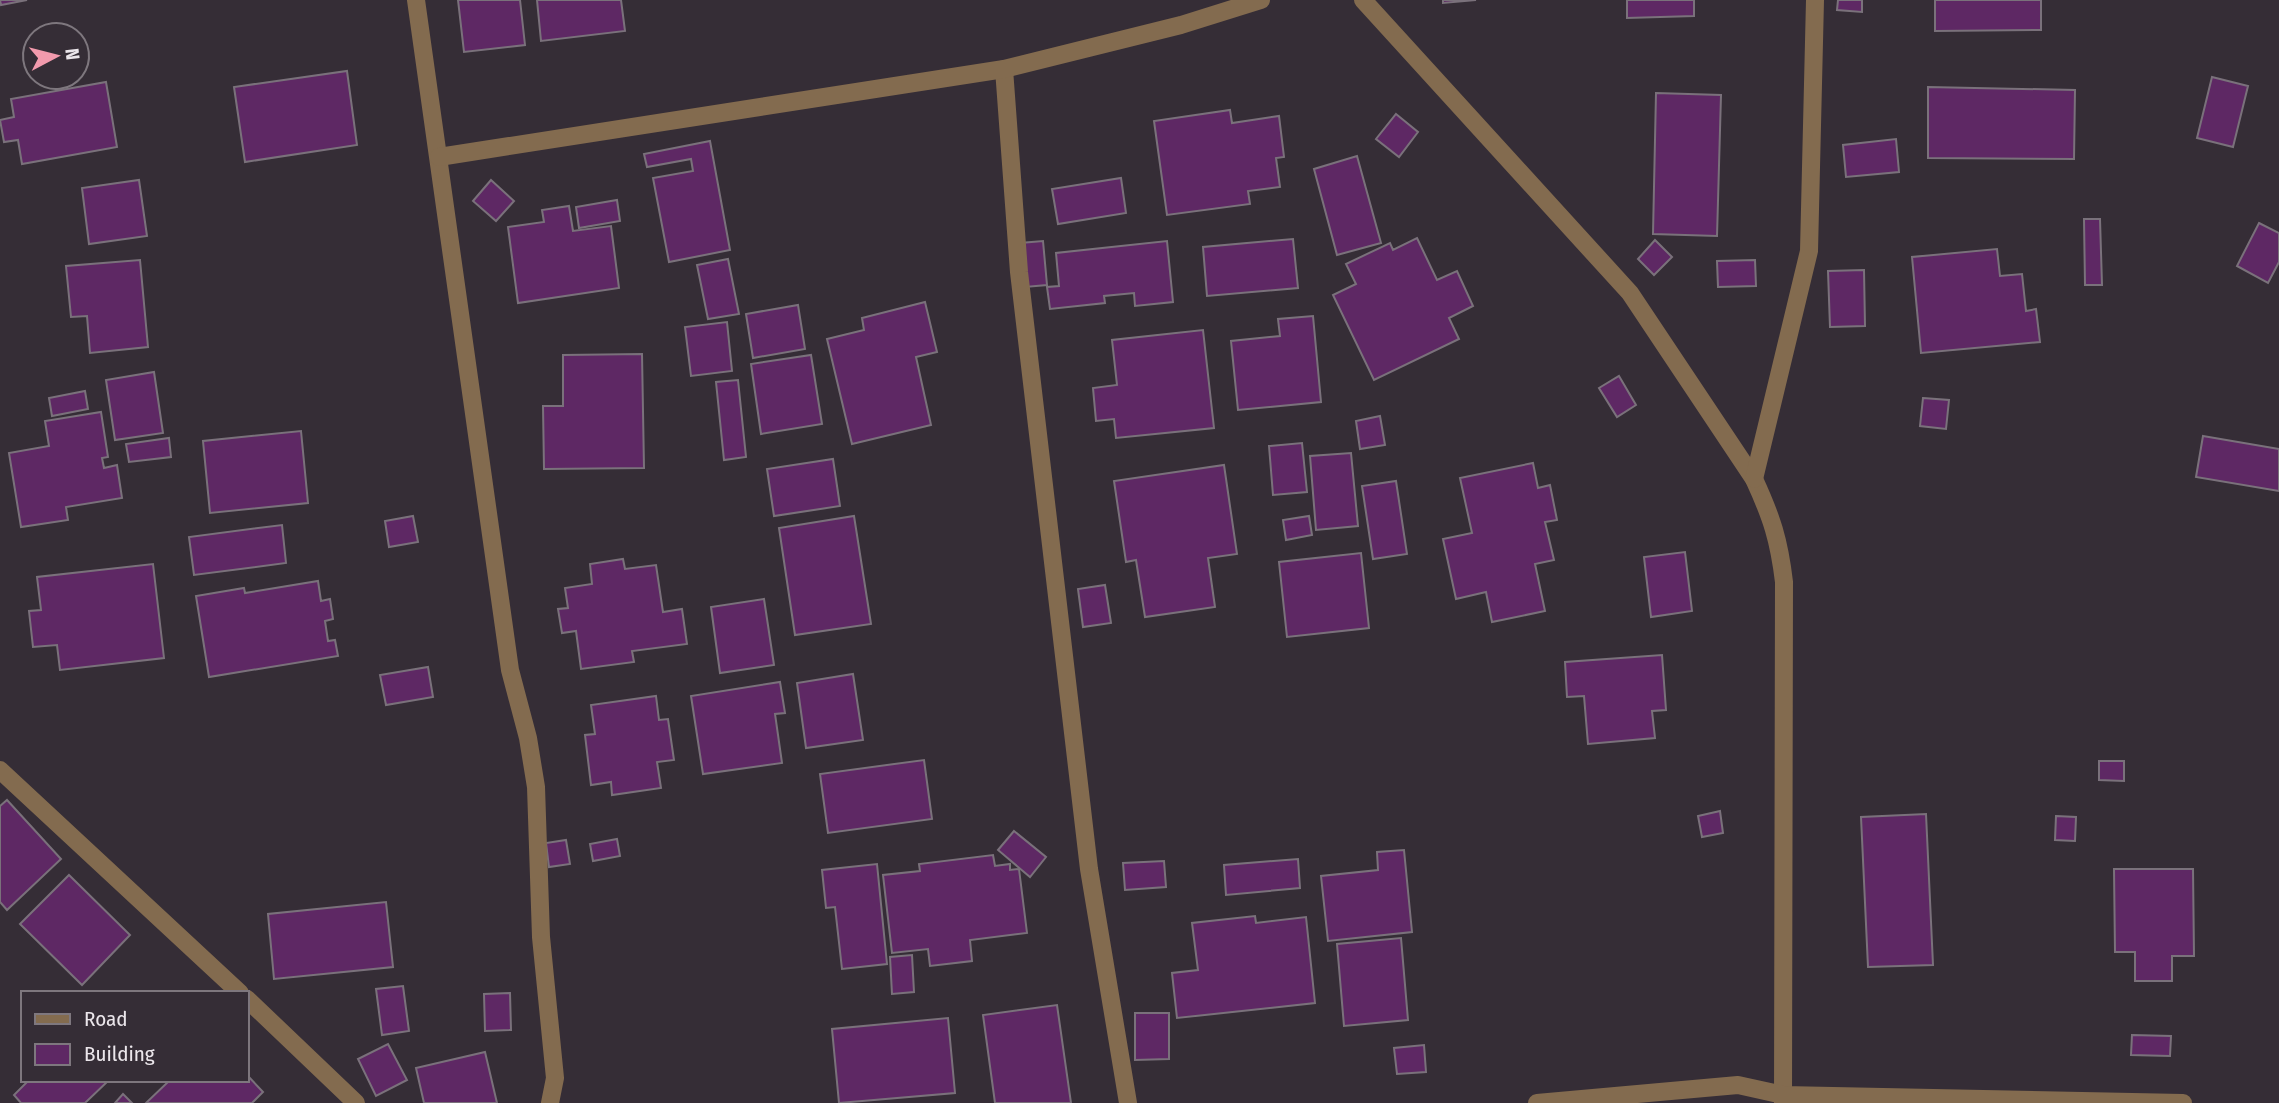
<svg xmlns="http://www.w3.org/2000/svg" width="2279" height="1103" font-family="'Fira Sans Condensed',sans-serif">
	<rect width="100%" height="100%" fill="#352d36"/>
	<g fill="#5e2864" stroke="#7a717b" stroke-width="2">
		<polygon points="0,0 27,0 1,5"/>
		<polygon points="458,0 520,0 525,45 464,52"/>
		<polygon points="537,0 621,0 625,31 541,41"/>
		<polygon points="1443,0 1476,0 1443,3"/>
		<polygon points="1627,0 1694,0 1694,16 1627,18"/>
		<polygon points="1838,0 1862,0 1862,12 1837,10"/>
		<polygon points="1935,0 2041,0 2041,30 1935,31"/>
		<polygon points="347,71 357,145 245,162 234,87"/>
		<polygon points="2212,77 2248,86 2233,147 2197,138"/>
		<polygon points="106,82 117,147 22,164 18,140 4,142 0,120 14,117 11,99"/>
		<polygon points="1928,87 2075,90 2074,159 1928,158"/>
		<polygon points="1656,93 1721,95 1717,236 1653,234"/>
		<polygon points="1230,110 1232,123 1279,116 1284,157 1276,158 1280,187 1248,191 1250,204 1167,215 1154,121"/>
		<polygon points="1396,114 1418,132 1399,157 1376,139"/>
		<polygon points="1896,139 1899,172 1846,177 1843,145"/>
		<polygon points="710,141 730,250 669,262 653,178 693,171 691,159 647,167 644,154"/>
		<polygon points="1357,156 1381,243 1337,255 1314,169"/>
		<polygon points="1121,178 1126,213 1058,224 1052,189"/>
		<polygon points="139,180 147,236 89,244 82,188"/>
		<polygon points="491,180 514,201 496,221 473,201"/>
		<polygon points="617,200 620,221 579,228 576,207"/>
		<polygon points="569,206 573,231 611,226 619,288 518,303 508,227 544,222 542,210"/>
		<polygon points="2084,219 2100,219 2102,285 2085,285"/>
		<polygon points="2259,223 2279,233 2279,262 2268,283 2237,266"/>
		<polygon points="1417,238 1437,280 1457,271 1473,306 1449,318 1459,339 1374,380 1333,295 1356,284 1346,264 1390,243 1393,250"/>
		<polygon points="1293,239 1298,288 1207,296 1203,247"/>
		<polygon points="1655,240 1672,257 1654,275 1638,259"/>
		<polygon points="1043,241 1047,285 1025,287 1020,243"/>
		<polygon points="1167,241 1173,302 1135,306 1134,293 1104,296 1105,303 1050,309 1047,287 1059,286 1056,253"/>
		<polygon points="1997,249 2000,276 2022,274 2026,311 2036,309 2040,342 1921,353 1912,257"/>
		<polygon points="728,259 739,314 708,319 697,265"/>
		<polygon points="140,260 148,347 90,353 87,316 71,317 66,266"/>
		<polygon points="1755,260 1756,286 1718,287 1717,261"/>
		<polygon points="1864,270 1865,326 1830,327 1828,271"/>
		<polygon points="925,302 937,352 916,357 931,425 852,444 827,339 864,330 862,318"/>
		<polygon points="798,305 805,349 753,358 746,314"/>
		<polygon points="1313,316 1321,402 1238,410 1231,341 1280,336 1278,319"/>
		<polygon points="727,322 732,371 691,376 685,327"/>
		<polygon points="1203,330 1214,428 1116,438 1114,419 1096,421 1093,388 1117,385 1112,340"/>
		<polygon points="642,354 644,468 544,469 543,406 563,406 563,355"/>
		<polygon points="811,355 822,424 761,434 751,364"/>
		<polygon points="154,372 163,433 115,440 106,380"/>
		<polygon points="1619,376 1636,405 1617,417 1599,388"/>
		<polygon points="738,380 746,457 724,460 716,382"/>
		<polygon points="85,391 88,409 52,416 49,398"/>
		<polygon points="1923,398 1949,400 1946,429 1920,426"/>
		<polygon points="101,412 108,457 102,458 104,468 117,465 122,498 66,507 68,520 21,527 9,453 49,446 45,421"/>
		<polygon points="1380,416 1385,445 1360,449 1356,421"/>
		<polygon points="301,431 308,503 210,513 203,441"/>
		<polygon points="2203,436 2279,449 2279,491 2196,477"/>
		<polygon points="169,438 171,457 129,462 126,444"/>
		<polygon points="1302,443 1307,492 1273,495 1269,446"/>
		<polygon points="1351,453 1358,526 1316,530 1310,456"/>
		<polygon points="833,459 840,506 774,516 767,469"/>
		<polygon points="1533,463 1538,488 1550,485 1557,520 1545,522 1554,560 1535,564 1545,611 1492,622 1486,592 1456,599 1443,539 1472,533 1460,478"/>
		<polygon points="1224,465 1237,554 1208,558 1215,607 1145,617 1136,560 1126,562 1114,481"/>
		<polygon points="1396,481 1407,554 1373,559 1362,486"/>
		<polygon points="413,516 418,542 389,547 385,521"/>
		<polygon points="854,516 871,624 795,635 779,528"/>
		<polygon points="1309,516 1312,535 1286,540 1283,520"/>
		<polygon points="282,525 286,563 194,575 189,537"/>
		<polygon points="1685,552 1692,611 1651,617 1644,557"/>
		<polygon points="1361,553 1369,628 1287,637 1279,562"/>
		<polygon points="623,559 625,569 656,565 663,612 682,609 687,644 632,651 634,662 581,669 576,631 562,633 558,609 568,608 565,588 592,584 590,564"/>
		<polygon points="153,564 164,658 60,670 57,645 33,647 29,611 41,610 37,577"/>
		<polygon points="318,581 321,601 330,599 333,619 325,621 328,641 335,640 338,656 209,677 196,596 244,588 245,593"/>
		<polygon points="1105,585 1111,623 1083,627 1078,589"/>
		<polygon points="764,599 774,665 720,673 711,607"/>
		<polygon points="1662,655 1666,710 1652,711 1655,738 1588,744 1584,696 1567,697 1565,662"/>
		<polygon points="428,667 433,697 386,705 380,675"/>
		<polygon points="853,674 863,740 806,748 797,683"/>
		<polygon points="780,682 785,713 775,714 782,763 703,774 691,696"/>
		<polygon points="656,696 659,720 668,719 674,760 657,762 661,788 612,795 611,782 591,785 585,735 595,734 591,705"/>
		<polygon points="924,760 932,819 828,833 820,774"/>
		<polygon points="2099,761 2124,761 2124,781 2099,780"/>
		<polygon points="7,800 61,859 7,910 0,902 0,806"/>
		<polygon points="1720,811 1723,833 1702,837 1698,816"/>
		<polygon points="1926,814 1933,965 1868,967 1861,817"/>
		<polygon points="2056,816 2076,817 2075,841 2055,840"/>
		<polygon points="1014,831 1046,857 1030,877 998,850"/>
		<polygon points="617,839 620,856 593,861 590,844"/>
		<polygon points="566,840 570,864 549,867 546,843"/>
		<polygon points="1404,850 1412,932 1328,941 1321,876 1378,870 1377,852"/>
		<polygon points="993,855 995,866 1010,864 1010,870 1019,869 1027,933 970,940 972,961 930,966 928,949 892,953 883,875 920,871 919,864"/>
		<polygon points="1298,859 1300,888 1226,895 1224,865"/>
		<polygon points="1164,861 1166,887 1125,890 1123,863"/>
		<polygon points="877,864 887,964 842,969 835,907 826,908 822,870"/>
		<polygon points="2114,869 2193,869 2194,956 2172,956 2172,981 2135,981 2135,952 2115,952"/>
		<polygon points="69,875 130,935 82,985 20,924"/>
		<polygon points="386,902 393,967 274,979 268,914"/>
		<polygon points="1255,916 1256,923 1306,917 1315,1003 1177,1018 1172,973 1198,970 1192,923"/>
		<polygon points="1401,938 1408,1020 1344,1026 1337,944"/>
		<polygon points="912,955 914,992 892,994 890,957"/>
		<polygon points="403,986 409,1031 382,1035 376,989"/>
		<polygon points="510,993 511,1030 485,1031 484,994"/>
		<polygon points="1057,1005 1071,1103 995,1103 983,1015"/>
		<polygon points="1135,1013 1169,1013 1169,1059 1135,1060"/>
		<polygon points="948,1018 955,1093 839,1103 832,1029"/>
		<polygon points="2132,1035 2171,1036 2170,1056 2131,1055"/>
		<polygon points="388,1044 407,1080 376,1096 358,1059"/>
		<polygon points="1424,1045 1426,1072 1397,1074 1394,1048"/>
		<polygon points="485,1052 497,1103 424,1103 416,1068"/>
		<polygon points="247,1075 263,1092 252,1103 146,1103 170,1080 247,1080"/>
		<polygon points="29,1080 109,1080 85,1103 21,1103 14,1095"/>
		<polygon points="123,1094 132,1103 115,1103"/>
	</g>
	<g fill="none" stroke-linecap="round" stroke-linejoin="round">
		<g stroke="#836b4f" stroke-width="18">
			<polyline points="416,0 510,670 528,738 536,787 541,937 555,1078 550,1103"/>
			<path d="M 1363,0 L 1630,293 L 1754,479 C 1772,518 1779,540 1784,582 L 1783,1103"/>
			<polyline points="1004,69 1019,272 1089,869 1128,1103"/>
			<polyline points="439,157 1004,69 1181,25 1261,0"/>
			<polyline points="1754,479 1809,251 1815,0"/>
			<polyline points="0,770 240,993"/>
			<polyline points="247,999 356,1103"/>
			<polyline points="1537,1103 1738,1085 1783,1095 2183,1103"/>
		</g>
	</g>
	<rect x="21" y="991" width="228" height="91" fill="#352d36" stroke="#7e777e" stroke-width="2"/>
	<rect x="35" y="1014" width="35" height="10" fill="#836b4f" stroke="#7e777e" stroke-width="2"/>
	<text x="84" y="1026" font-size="21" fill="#ebe6eb">Road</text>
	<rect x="35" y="1044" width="35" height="21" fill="#5e2864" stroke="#7e777e" stroke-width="2"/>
	<text x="84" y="1061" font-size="21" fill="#ebe6eb">Building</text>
	<g transform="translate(56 56) rotate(83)"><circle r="33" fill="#352d36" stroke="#7e777e" stroke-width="2"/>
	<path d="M0-5L12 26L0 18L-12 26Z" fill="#f29aad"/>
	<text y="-10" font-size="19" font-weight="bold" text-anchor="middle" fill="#ebe6eb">N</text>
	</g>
</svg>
